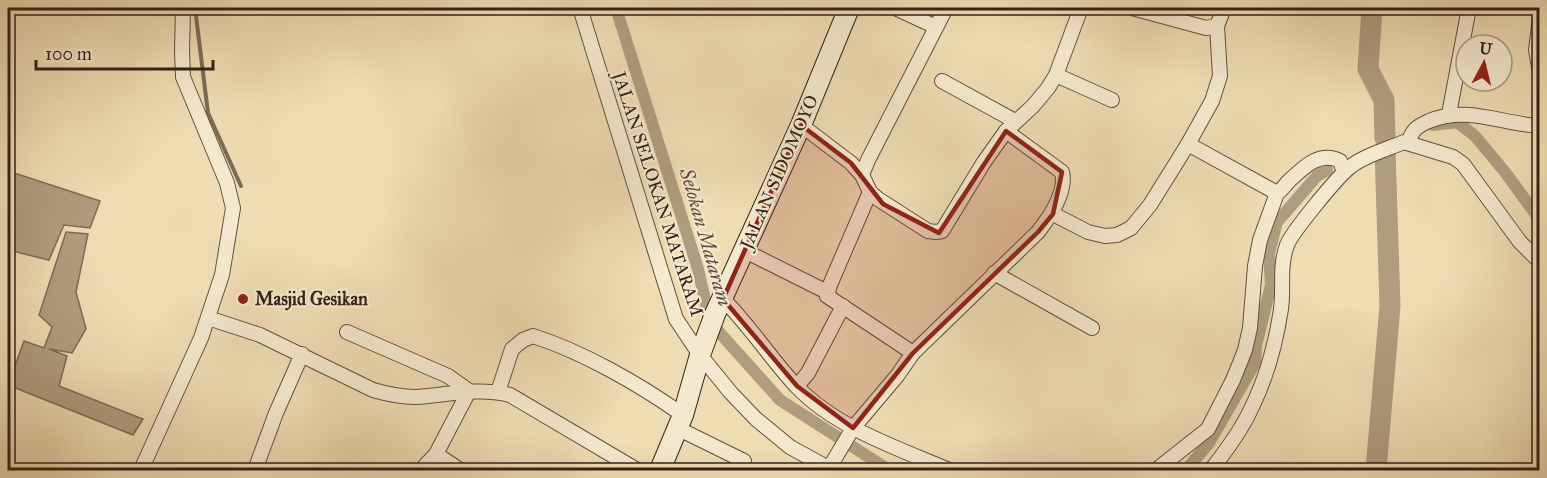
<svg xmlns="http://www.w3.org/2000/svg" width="1547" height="478" font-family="'IM FELL Great Primer',serif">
	<rect width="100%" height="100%" fill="#eedcb3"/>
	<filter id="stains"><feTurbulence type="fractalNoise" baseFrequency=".00333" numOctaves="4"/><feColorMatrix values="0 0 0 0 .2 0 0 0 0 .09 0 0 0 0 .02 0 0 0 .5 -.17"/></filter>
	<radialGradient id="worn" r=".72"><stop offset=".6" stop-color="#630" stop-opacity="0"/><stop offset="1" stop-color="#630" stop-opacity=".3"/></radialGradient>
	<g fill="#ae9d7e" stroke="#7c6c55" stroke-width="1.5">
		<polygon points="8,171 100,201 90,228 64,225 49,260 8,250"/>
		<polygon points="66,232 88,234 76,292 86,329 72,353 49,349 67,356 59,386 143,419 133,435 8,385 24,341 44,348 52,327 39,315"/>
	</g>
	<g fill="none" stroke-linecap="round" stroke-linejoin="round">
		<polyline stroke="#7c6c55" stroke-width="4" points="195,8 208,113 241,186"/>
		<g stroke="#ae9d7e" stroke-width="12">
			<polyline points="616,8 698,269 710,322 780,400 889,470"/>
			<polyline points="1433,125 1457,122 1475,136 1505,172 1540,220"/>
			<polyline points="1186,470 1209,443 1255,363 1256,346 1271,285 1269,253 1277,222 1317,176 1327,170"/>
		</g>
		<g stroke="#ae9d7e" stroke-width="21">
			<polyline points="1372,8 1368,69 1384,100 1385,138"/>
			<polyline points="1376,470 1390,306 1385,150"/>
		</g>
		<g stroke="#60503f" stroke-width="16">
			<g id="minor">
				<polyline points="580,8 676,319 700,355 731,393 756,419 790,447 832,470"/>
				<polyline points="895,8 936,27"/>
				<polyline points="1132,8 1206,28 1217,26"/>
				<polyline points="1540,17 1536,50 1540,73"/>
				<polyline points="1056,75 1112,100"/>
				<polyline points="942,81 1015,121"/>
				<polyline points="1449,114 1469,8"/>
				<polyline points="801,125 851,163 862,175 870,192 878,199 928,231 936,232 942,231 984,162 1006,131 1033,106 1048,88 1056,75 1081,8"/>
				<path d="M 1409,143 C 1411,130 1418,126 1429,121 C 1467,105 1501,124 1540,126"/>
				<polyline points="1188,144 1277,193"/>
				<polyline points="862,175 868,160 946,8"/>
				<polyline points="870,192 830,285 827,296 913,353"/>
				<polyline points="1053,214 1088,232 1105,236 1117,235 1131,228 1150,205 1188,144 1212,101 1220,76 1217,26 1224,8"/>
				<polyline points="745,251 827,292"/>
				<polyline points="994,273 1092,328"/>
				<path d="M 723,299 C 750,326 771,359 797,387 C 837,428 897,448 949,470"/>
				<path d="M 208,318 L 260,335 L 373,390 C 387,394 401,397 415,397 C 447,395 477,387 510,395 L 637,470"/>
				<polyline points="347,332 448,376 469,391 436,454 460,470"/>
				<polyline points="797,386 808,373 843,306"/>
				<path d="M 498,392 L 512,349 L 523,340 L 533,336 C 583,352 639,384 683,415"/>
				<polyline points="677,428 744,461"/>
				<polyline points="141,470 201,338 222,275 233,208 227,183 183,77 182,51 183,8"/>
				<polyline points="255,470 276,413 302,354"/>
				<polyline points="421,470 436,454"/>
				<path d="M 828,470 L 853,428 L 897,376 L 913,353 L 1038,232 C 1049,218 1067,192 1062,172 L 1006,131"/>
				<path d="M 1156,470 L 1208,429 L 1233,380 L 1245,350 L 1250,328 L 1255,266 L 1260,240 L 1277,193 C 1283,190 1285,184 1290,180 C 1305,166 1320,151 1340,161 L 1344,172"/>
				<path d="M 1211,470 C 1226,451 1241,431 1251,409 C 1266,379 1276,342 1281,309 C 1284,287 1279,267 1287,245 C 1292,232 1338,176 1350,167 C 1363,156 1388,149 1404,142 L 1453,157 L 1463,164 L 1520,242 L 1540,262"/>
			</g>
		</g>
		<g stroke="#312218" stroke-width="22">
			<polyline id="secondary" points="660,470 683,415 700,355 715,314 801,125 849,8"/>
		</g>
		<use href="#minor" stroke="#f4e8ce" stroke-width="14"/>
		<use href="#secondary" stroke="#f4e8ce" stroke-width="20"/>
	</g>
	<path fill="#8f2418" fill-opacity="0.2" stroke="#8f2418" stroke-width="4.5" stroke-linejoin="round" d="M 801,125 L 851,163 L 883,204 L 939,233 L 1006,131 L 1062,172 L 1053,214 L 1038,232 L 913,353 L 853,428 L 797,386 L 723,299 Z"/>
	<circle fill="#8f2418" stroke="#f4e8ce" stroke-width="2" cx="243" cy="299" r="6"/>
	<g text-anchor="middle" stroke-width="4.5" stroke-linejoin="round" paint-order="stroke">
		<g font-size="18" fill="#312218" stroke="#f4e8ce">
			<text transform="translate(779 172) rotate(-66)" y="6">JALAN SIDOMOYO</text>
			<text transform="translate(658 194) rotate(72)" y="6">JALAN SELOKAN MATARAM</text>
		</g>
		<g font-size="18" font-weight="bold" fill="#312218" stroke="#f4e8ce" text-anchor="start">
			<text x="255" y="305">Masjid Gesikan</text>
		</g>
		<g font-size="20" font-style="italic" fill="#5d4d3c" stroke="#f4e8ce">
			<text transform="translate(706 237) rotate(74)" y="7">Selokan Mataram</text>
		</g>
	</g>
	<rect width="1547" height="478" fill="none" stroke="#eedcb3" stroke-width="30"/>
	<rect x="9" y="9" width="1529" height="460" fill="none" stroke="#312218" stroke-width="3"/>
	<rect x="15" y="15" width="1517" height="448" fill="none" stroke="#312218" stroke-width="1.5"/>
	<g transform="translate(1484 63) rotate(7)"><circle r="28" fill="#f4e8ce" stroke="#a69985" stroke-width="1.5"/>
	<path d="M0-4.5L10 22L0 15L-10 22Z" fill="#8f2418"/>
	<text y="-9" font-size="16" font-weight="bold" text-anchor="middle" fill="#312218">U</text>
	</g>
	<path d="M36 60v9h177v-9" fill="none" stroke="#312218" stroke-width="3"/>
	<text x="45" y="60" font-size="18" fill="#312218" stroke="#f4e8ce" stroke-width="4.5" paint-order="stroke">100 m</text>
	<rect width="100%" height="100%" filter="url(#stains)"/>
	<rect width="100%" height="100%" fill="url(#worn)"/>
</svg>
